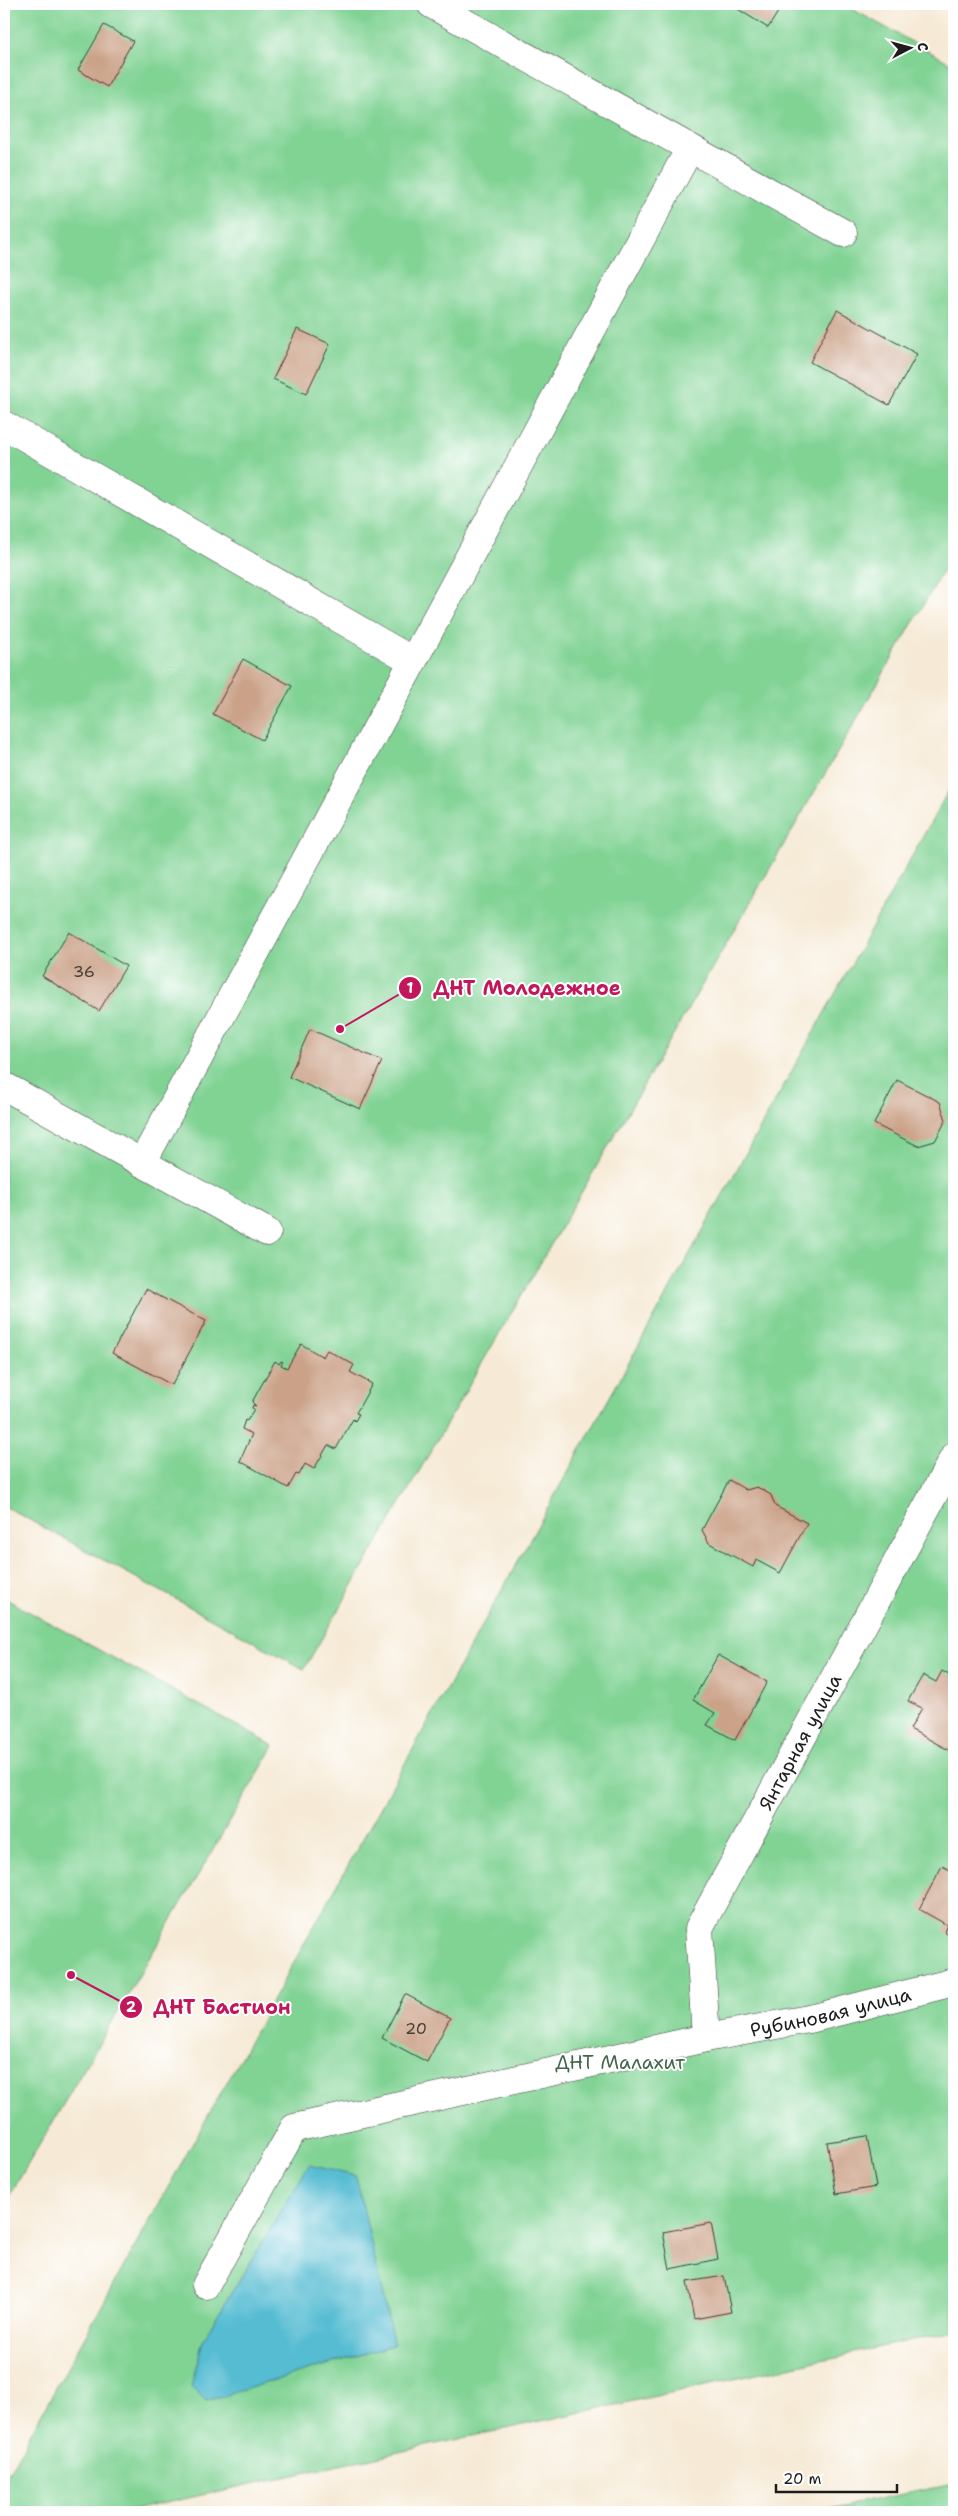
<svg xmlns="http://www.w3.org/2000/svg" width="958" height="2516" font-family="'Shantell Sans',sans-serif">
	<rect width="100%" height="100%" fill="#fff"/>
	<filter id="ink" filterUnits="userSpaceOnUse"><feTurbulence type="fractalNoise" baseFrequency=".02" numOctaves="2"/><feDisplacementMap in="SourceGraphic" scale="10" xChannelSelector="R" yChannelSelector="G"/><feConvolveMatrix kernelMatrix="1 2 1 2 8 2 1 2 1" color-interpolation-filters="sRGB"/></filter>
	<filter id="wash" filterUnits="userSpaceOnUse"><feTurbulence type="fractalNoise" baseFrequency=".0096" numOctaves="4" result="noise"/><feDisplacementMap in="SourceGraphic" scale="20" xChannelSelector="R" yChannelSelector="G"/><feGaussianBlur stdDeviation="1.12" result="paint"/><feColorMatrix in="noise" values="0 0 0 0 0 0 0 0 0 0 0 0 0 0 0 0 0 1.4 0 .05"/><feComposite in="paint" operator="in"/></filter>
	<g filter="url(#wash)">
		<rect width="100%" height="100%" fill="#f6ead6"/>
		<g fill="#81d394" stroke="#4e7858">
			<polygon points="4,4 843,4 954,65 954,552 304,1669 4,1506"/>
			<polygon points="954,781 954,2331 124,2512 4,2512 4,2481"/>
			<polygon points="4,1598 274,1746 4,2205"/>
			<polygon points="954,2484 954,2512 813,2512"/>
		</g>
		<polygon fill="#54bcd2" stroke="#386c77" points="309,2165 356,2176 394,2345 206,2401 191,2386 203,2340"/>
		<g id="blocks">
			<g fill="#cba288">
				<polygon points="730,4 783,4 768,28"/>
				<polygon points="104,25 133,41 107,87 78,70"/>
				<polygon points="837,310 917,354 889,405 810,362"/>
				<polygon points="297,329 330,344 306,394 273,379"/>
				<polygon points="243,659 292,686 262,740 213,714"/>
				<polygon points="69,932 126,966 99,1011 42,976"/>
				<polygon points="310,1029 382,1061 360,1109 289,1077"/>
				<polygon points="897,1080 940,1102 946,1120 935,1141 918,1146 874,1124"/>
				<polygon points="146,1289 206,1321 172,1385 112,1353"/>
				<polygon points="301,1344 323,1357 327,1350 354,1365 350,1372 372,1384 356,1413 359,1414 355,1421 353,1419 336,1449 328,1445 314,1469 305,1464 299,1475 296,1474 288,1488 240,1461 252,1434 242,1429 245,1420 247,1421 254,1409 252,1408 253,1405 256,1406 252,1402 275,1361 279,1364 281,1361 283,1362 281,1365 287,1368"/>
				<polygon points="729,1480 746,1490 757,1487 771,1495 775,1506 807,1523 780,1573 756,1560 753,1567 709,1543 702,1530"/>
				<polygon points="718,1655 767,1682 735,1740 707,1725 715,1713 693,1700"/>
				<polygon points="942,1671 954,1678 954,1753 910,1729 922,1708 908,1701 923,1675 936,1682"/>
				<polygon points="942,1866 954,1872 954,1938 944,1932 947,1925 919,1909"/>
				<polygon points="405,1994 450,2018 427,2062 382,2038"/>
				<polygon points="867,2136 876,2187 836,2194 827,2142"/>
				<polygon points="711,2223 718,2259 670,2269 663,2232"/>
				<polygon points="724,2276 731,2312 694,2319 687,2282"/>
			</g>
		</g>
	</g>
	<g filter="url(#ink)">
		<use href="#blocks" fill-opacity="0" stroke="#3d3b38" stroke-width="1"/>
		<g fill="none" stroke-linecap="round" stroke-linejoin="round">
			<g stroke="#3d3b38" stroke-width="29">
				<g id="street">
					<polyline points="431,4 843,233"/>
					<polyline points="4,425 413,661"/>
					<polyline points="4,1086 267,1232"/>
					<polyline points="142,1163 690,148"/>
					<path id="s1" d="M 706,2038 L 699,1928 L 954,1457"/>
					<path id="s2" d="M 206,2285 L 294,2128 L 706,2038 L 814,2018 L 954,1982"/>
				</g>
			</g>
			<use href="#street" stroke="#fff" stroke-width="28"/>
		</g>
	</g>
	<g text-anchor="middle" stroke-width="4" stroke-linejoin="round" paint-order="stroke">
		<g font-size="16" fill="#483e37">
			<text x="84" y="977">36</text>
			<text x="416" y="2034">20</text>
		</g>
		<g font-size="19" fill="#1c1c1c" stroke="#fff">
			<text dy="7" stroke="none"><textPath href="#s1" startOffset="322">Янтарная улица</textPath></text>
			<text dy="7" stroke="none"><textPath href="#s2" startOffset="729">Рубиновая улица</textPath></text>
		</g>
		<g font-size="19" fill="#44654c" stroke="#fff">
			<text x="620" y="2069">ДНТ Малахит</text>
		</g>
	</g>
	<path fill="none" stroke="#c2185b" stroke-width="2" d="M340 1029L410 988M71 1975L131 2007"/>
	<g fill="#c2185b" stroke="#fff" stroke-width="2">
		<circle cx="340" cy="1029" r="5"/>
		<circle cx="71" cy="1975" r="5"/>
		<circle cx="410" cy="988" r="12"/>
		<circle cx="131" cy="2007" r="12"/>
	</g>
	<g font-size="15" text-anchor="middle" font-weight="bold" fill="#fff">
		<text x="410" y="993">1</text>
		<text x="131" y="2012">2</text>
	</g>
	<g font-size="20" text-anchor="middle" font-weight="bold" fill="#c2185b" stroke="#fff" stroke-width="4" stroke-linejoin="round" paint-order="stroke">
		<text x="527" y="995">ДНТ Молодежное</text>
		<text x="222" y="2014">ДНТ Бастион</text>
	</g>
	<rect width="958" height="2516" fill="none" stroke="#fff" stroke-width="20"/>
	<g transform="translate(910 48) rotate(84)" stroke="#ffffff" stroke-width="4" paint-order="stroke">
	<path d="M0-4L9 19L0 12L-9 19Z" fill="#1c1c1c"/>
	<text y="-8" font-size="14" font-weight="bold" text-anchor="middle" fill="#1c1c1c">С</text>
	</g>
	<path d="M776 2484v8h121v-8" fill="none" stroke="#1c1c1c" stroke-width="2.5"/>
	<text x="783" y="2484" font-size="15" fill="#1c1c1c" stroke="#ffffff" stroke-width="4" paint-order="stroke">20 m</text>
</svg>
